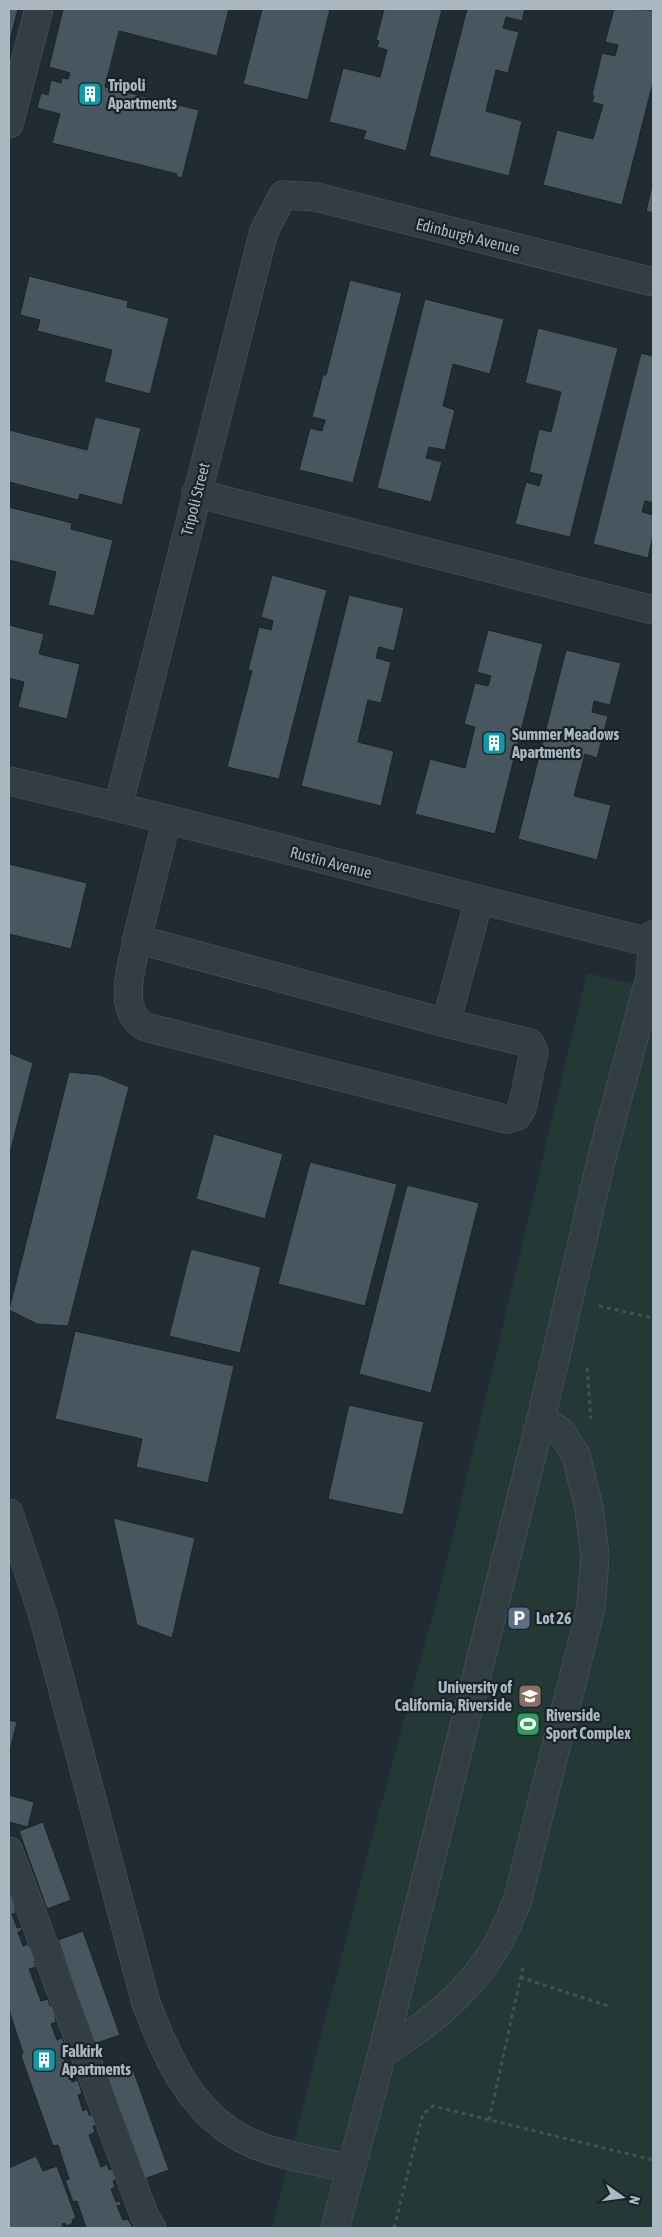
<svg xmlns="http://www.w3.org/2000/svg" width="662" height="2237" font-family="'Asap Condensed',sans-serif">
	<rect width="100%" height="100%" fill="#202b33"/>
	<polygon fill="#243835" points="587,973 653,989 653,2228 272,2228 363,1872 443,1577"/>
	<g fill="#48565f" stroke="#1a242a">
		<polygon points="9,9 18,9 9,44"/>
		<polygon points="63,9 229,9 217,56 119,31 105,87 199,110 182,178 176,176 177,174 52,143 60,114 37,108 41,93 48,95 51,80 61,83 62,78 68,79 70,73 49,67"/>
		<polygon points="262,9 330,9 308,100 243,84"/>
		<polygon points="384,9 442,9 406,151 363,139 366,131 329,122 343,68 380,77 387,50 377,47 379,41 376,40"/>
		<polygon points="467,9 525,9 522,21 506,17 503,28 519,32 508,73 496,70 486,111 522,121 509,176 429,156"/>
		<polygon points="614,9 653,10 653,82 622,205 543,185 557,130 593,139 603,105 592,102 594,96 592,95 602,53 615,56 618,45 605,42"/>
		<polygon points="653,182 653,213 646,211"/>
		<polygon points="29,276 128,301 127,307 169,318 150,394 104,382 112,350 37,331 40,320 20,315"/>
		<polygon points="350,280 402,293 353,483 299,470 310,428 322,431 325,420 312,417 323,375 326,375"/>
		<polygon points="425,299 504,319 490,374 453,364 443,406 455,410 445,450 429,447 426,458 442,462 431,502 377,488"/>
		<polygon points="538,328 618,348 570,537 515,524 526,482 539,486 542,475 529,472 539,429 551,432 561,392 525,383"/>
		<polygon points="641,353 653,356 653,503 645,501 642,512 653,515 653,536 648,558 593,544"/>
		<polygon points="95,417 141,428 122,505 80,494 78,500 9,482 9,430 87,450"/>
		<polygon points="9,507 72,523 71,529 113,540 94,616 48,605 56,572 9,560"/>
		<polygon points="272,575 327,590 279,779 227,767 252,671 248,670 259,627 271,630 273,621 261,617"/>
		<polygon points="349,595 404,608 394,651 379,647 376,658 391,662 381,703 368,700 358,742 394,751 381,806 301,786"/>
		<polygon points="9,625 44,634 39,654 80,664 67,719 18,707 24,682 9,678"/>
		<polygon points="488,630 543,644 495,834 415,814 430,759 465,768 475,727 464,724 475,683 488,686 491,676 477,672"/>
		<polygon points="566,650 621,663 610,705 594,701 592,712 608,716 597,758 585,754 574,796 611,805 597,860 518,839"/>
		<polygon points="9,864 87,883 71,949 9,934"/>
		<polygon points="9,1053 33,1063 9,1157"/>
		<polygon points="69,1072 100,1075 129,1087 68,1326 37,1324 9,1310"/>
		<polygon points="214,1134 283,1154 265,1219 196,1199"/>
		<polygon points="310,1162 397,1184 365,1306 278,1284"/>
		<polygon points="407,1185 479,1203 431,1393 359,1374"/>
		<polygon points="191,1249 261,1267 240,1353 169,1336"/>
		<polygon points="75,1331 234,1366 208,1483 136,1467 142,1439 55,1419"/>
		<polygon points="349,1405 424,1422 403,1515 328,1499"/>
		<polygon points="113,1518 195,1538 172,1638 137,1625"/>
		<polygon points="9,1720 17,1722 9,1754"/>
		<polygon points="9,1795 34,1802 28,1827 9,1822"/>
		<polygon points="43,1822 71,1900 47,1909 19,1831"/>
		<polygon points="9,1892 10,1895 13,1895 17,1906 14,1907 16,1913 12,1914 17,1928 21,1927 22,1930 18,1932 23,1946 28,1944 37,1960 34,1961 36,1967 29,1969 41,2001 48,1999 50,2006 53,2004 56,2022 51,2024 57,2040 62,2038 68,2051 62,2053 66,2065 71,2064 72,2067 68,2069 72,2082 78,2080 82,2093 78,2095 83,2111 87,2109 89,2115 92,2115 96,2125 93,2126 95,2132 89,2135 101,2167 107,2164 109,2170 112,2169 116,2179 113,2181 115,2187 111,2189 116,2202 120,2201 121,2205 117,2206 123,2220 128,2219 133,2228 86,2228 77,2201 73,2202 65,2180 69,2179 58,2145 53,2146 21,2056 23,2053 9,2010"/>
		<polygon points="83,1931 120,2035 94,2044 58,1940"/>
		<polygon points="132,2067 169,2170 144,2179 107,2076"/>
		<polygon points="36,2156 43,2171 57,2166 76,2218 72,2220 73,2223 66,2226 65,2223 62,2224 63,2228 9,2228 9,2168"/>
	</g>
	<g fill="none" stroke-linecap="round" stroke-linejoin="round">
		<g stroke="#505b62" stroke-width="29">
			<g id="minor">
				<polyline points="9,124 39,9"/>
				<polyline points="196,493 653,610"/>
				<path d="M 9,781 C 225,831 438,891 653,943"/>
				<polyline points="118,807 264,231 283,195 316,197 653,282"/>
				<polyline points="167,819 137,939 446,1023 479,900"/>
				<path d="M 137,939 C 133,964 117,1007 142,1025 C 149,1029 161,1031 169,1033 L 506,1119 L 517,1116 L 522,1108 L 534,1052 L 530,1043 L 446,1023"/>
				<path d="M 9,1513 L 43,1615 L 146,2003 C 168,2060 192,2116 251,2143 C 280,2156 320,2161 351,2169"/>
				<polyline points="9,1851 145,2217 152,2228"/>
				<path d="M 382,2054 C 428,2024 466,1996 496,1947 C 504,1933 510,1917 517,1902 L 591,1607 L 595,1556 L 589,1508 L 576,1455 L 561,1432 L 541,1419"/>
				<polyline points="335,2228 382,2054 541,1419 601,1161 650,977 653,935"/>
			</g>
		</g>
		<g stroke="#415352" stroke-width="3" stroke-dasharray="4 4" stroke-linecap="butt">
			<polyline points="599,1306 653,1318"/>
			<polyline points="587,1368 591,1419"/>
			<polyline points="520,1977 608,2006"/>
			<polyline points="489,2120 523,1967"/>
			<polyline points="394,2228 423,2114 433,2106 653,2160"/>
		</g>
		<use href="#minor" stroke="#333d44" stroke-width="28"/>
	</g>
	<defs>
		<g id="building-square" transform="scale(1.25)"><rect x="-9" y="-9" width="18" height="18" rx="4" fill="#0f9aa8" stroke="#192228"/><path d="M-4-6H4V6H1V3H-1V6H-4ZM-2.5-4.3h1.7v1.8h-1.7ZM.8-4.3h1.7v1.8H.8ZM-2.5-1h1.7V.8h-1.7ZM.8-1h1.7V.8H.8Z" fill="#fff"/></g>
		<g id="parking-square" transform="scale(1.25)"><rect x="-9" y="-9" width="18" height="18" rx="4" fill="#5c6f8a" stroke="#192228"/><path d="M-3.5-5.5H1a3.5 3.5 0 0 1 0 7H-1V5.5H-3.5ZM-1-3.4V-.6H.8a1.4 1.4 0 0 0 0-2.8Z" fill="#fff"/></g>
		<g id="university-square" transform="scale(1.25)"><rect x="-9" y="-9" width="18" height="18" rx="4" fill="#8d6e63" stroke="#192228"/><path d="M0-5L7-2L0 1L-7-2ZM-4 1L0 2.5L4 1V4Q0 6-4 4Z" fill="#fff"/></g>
		<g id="stadium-square" transform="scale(1.25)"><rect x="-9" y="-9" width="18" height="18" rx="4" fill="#2e9e5b" stroke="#192228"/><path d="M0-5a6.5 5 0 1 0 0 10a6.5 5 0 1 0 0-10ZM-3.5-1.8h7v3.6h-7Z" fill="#fff"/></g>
	</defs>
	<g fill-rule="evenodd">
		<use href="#building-square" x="90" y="94"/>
		<use href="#building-square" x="494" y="743"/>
		<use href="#parking-square" x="519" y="1618"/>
		<use href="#university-square" x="530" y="1696"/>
		<use href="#stadium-square" x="528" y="1724"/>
		<use href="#building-square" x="44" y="2060"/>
	</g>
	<g text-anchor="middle" stroke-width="4.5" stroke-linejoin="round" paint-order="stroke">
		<g font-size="16" font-weight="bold" fill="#acb8c1" stroke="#192228" text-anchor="start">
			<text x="108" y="91">Tripoli<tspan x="108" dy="18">Apartments</tspan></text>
			<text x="512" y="740">Summer Meadows<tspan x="512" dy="18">Apartments</tspan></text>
			<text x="536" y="1624">Lot 26</text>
			<text x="512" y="1693" text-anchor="end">University of<tspan x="512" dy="18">California, Riverside</tspan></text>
			<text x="546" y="1721">Riverside<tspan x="546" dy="18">Sport Complex</tspan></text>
			<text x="62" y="2057">Falkirk<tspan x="62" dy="18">Apartments</tspan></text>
		</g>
		<g font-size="16" fill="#acb8c1" stroke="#192228">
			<text transform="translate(468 236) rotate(14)" y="6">Edinburgh Avenue</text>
			<text transform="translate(195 499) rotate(-76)" y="6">Tripoli Street</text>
			<text transform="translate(331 862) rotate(15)" y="6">Rustin Avenue</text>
		</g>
	</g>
	<rect width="662" height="2237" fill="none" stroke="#acb8c1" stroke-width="20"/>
	<g transform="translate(622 2197) rotate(104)" stroke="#192228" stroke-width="4" paint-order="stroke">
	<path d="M0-4L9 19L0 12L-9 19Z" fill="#acb8c1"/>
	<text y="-8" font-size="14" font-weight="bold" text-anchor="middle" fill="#acb8c1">N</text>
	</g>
</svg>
